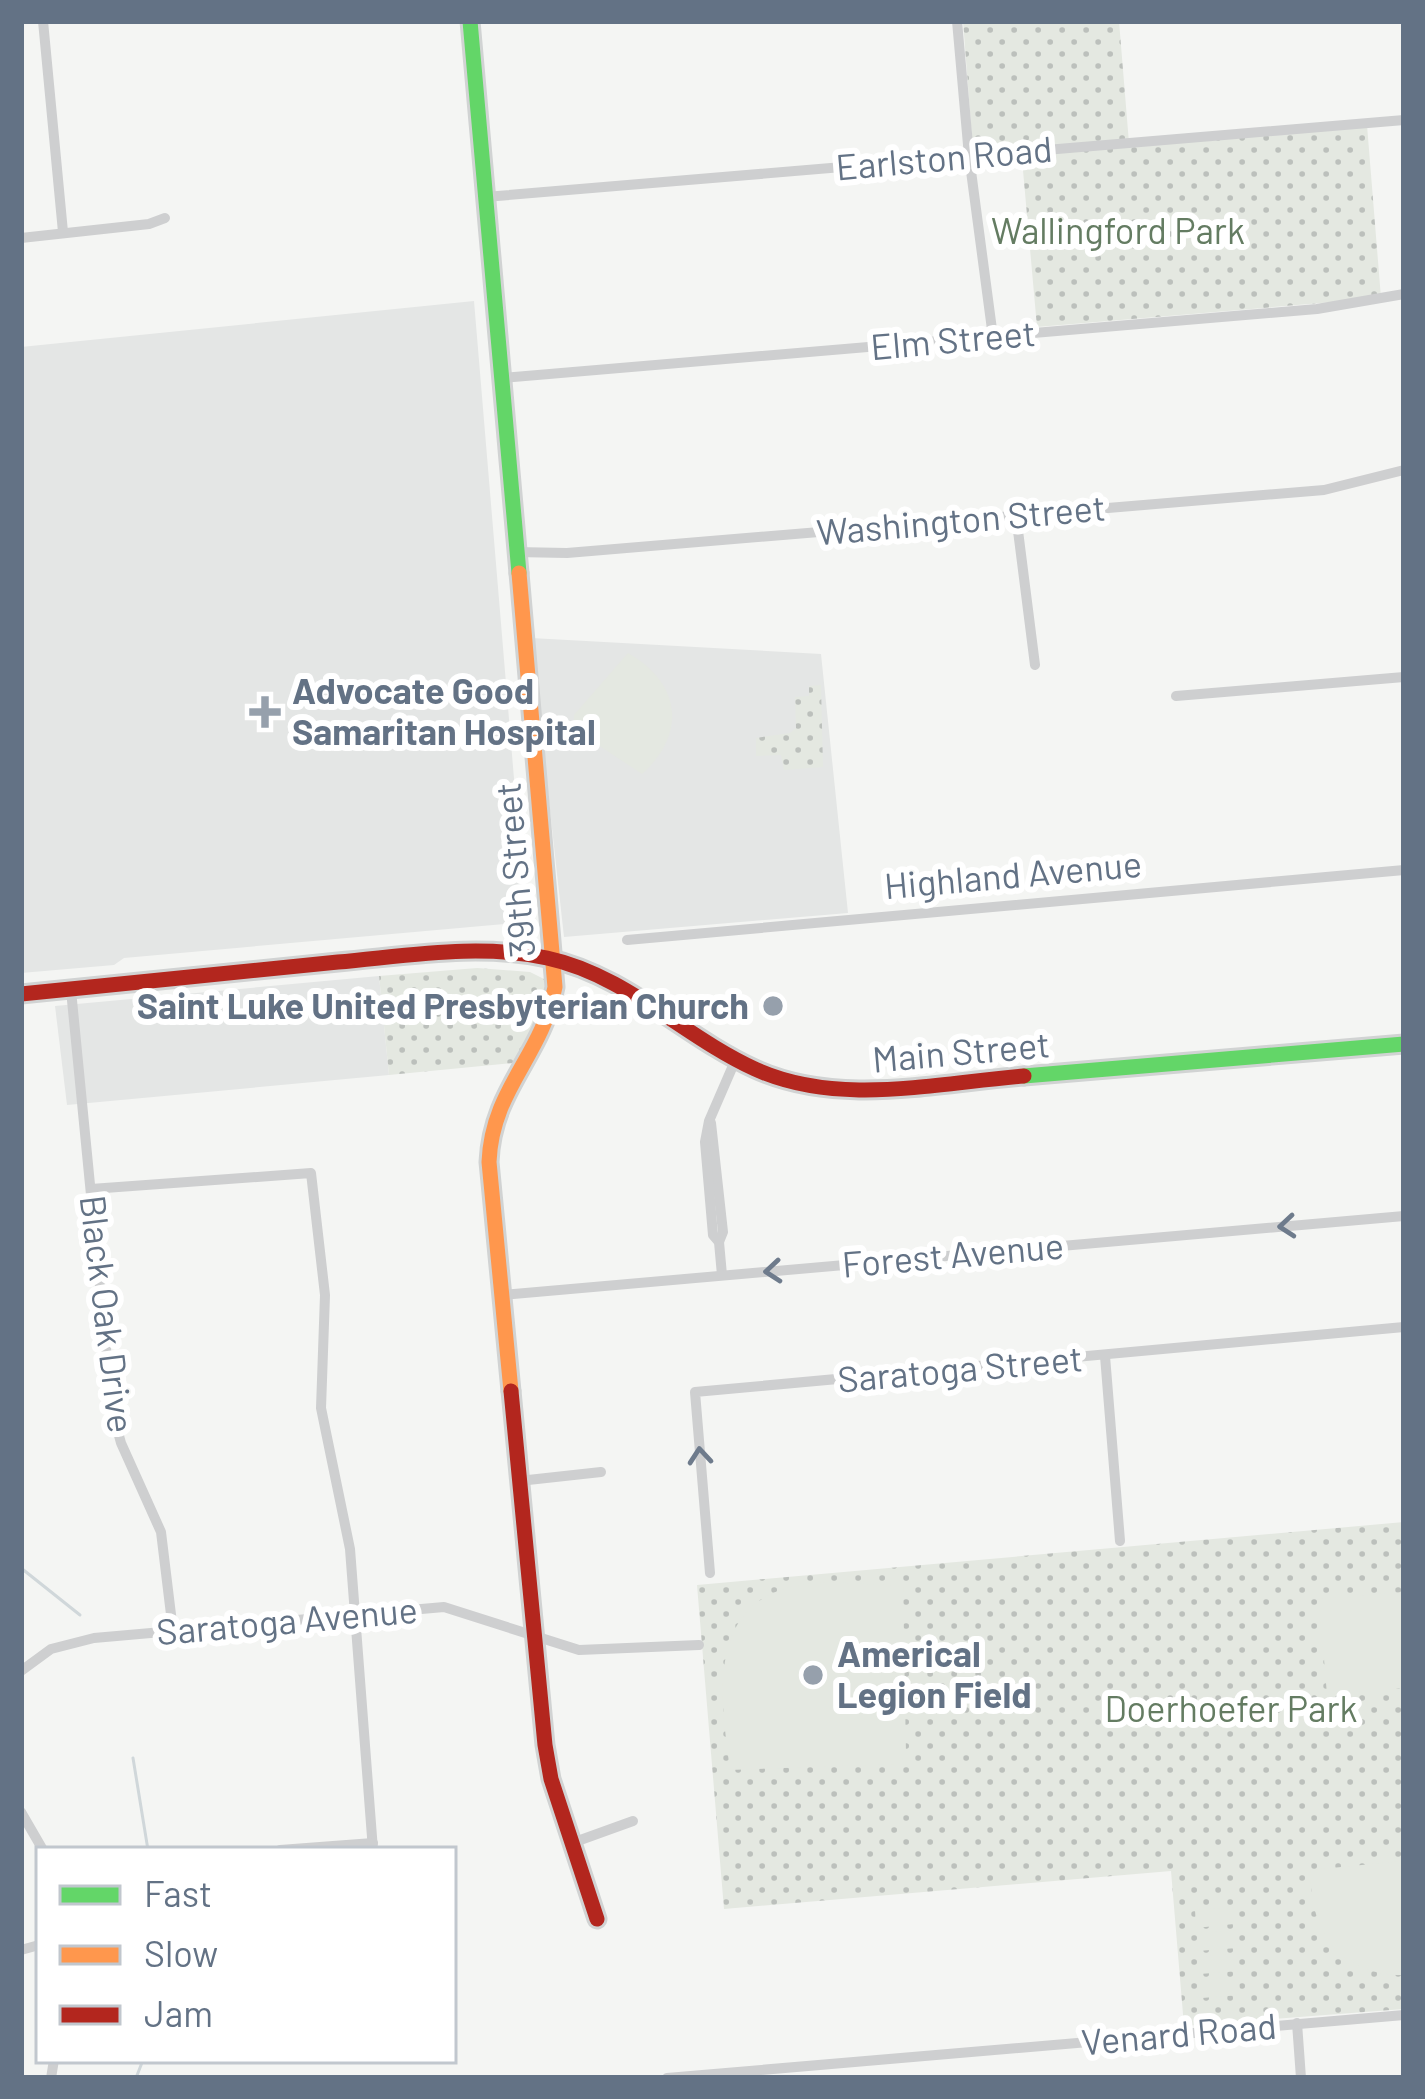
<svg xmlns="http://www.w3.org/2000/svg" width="1425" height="2099" font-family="Barlow,sans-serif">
	<defs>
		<pattern id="park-dots" width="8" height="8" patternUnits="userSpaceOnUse" patternTransform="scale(3)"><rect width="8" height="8" fill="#e4e8e1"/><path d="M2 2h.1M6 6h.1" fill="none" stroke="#bcc0bc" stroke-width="1.8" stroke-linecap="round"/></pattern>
	</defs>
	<rect width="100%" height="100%" fill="#f4f5f3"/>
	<g fill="#e4e6e5">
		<polygon points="474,301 526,922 124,958 114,965 21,973 21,347"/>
		<polygon points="531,638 821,654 848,913 564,937"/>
		<polygon points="379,976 389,1075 67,1105 55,1006"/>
	</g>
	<g fill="url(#park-dots)">
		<polygon points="963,21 1119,21 1129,143 1367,125 1381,298 1037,327 1021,148 973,151"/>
		<polygon points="821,685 823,767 784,770 781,755 756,756 756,738 790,733 796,728 795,697 809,696 809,686"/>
		<path d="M 477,968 L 530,972 L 544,979 C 549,1011 534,1040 513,1063 L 389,1075 L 379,976 Z"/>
		<polygon points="1404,1522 1404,2009 1184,2026 1171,1871 724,1909 697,1585"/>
	</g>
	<g fill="#e4e8e1">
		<path d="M 628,653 C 681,683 687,734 642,774 L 574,729 L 574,715 Z"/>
		<path d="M 828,1582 L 903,1586 L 906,1754 L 899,1764 L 730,1770 C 718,1682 706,1586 828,1582 Z"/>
		<polygon points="1404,1592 1404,1688 1327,1695 1319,1599"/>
		<path d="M 1402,1861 L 1404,1975 C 1341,1976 1308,1931 1311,1870 Z"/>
		<polygon points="1233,1907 1234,1924 1196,1928 1195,1910"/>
		<polygon points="1235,1930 1237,1948 1198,1951 1197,1933"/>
		<polygon points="1237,1953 1238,1971 1200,1974 1199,1957"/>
		<polygon points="1239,1977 1240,1995 1202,1998 1201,1980"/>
	</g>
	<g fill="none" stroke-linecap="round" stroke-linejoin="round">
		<g stroke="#d0d7da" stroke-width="3">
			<polyline points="21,1568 80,1615"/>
			<polyline points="133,1758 148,1850"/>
			<polyline points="136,2078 143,2060"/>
		</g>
		<g stroke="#d1d3d3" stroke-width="21">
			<g id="fast">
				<polyline points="470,21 519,573"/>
				<polyline points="1024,1076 1404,1044"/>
			</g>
		</g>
		<g stroke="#d1d3d3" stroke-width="21">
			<path id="slow" d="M 511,1391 L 489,1162 C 492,1088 542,1057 555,987 L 519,573"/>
		</g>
		<g stroke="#d1d3d3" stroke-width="21">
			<g id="jam">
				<path d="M 21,994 C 127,984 232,972 338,962 C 407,956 478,943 547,958 C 626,975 683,1036 755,1069 C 838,1107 936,1083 1024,1076"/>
				<polyline points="511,1391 545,1745 551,1779 597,1919"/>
			</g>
		</g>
		<g stroke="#cecfd0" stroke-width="10">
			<polyline points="43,21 63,232"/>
			<polyline points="957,21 969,156 993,337"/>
			<polyline points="485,197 1404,120"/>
			<polyline points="21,238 149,224 165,218"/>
			<polyline points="501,378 1317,309 1404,294"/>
			<polyline points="1016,515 1035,665"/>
			<polyline points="515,552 567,553 1324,490 1404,470"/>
			<polyline points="1176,696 1404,677"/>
			<polyline points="627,940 1404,870"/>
			<polyline points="71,990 112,1410 121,1443 161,1532 173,1631"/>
			<polyline points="711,1123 723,1232 719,1242"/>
			<polyline points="91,1189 311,1173 325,1295 321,1408 350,1549 373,1850"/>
			<polyline points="722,1275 719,1242 713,1235 705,1142 709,1121 735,1061"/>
			<polyline points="502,1295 1404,1216"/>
			<polyline points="1105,1356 1120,1541"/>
			<polyline points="519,1481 601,1472"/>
			<polyline points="710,1573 695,1392 1404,1327"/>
			<polyline points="21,1671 51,1649 94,1638 444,1607 579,1650 699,1645"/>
			<polyline points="21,1812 43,1850"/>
			<polyline points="572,1843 633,1821"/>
			<polyline points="280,1850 373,1843"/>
			<polyline points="21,1950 39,1945"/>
			<polyline points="1297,2023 1301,2078"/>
			<polyline points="51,2078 54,2060"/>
			<polyline points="667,2078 1404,2015"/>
		</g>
		<use href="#fast" stroke="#63d668" stroke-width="15"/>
		<use href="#slow" stroke="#ff974d" stroke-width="15"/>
		<use href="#jam" stroke="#b3261e" stroke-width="15"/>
	</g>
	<defs><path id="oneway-chevron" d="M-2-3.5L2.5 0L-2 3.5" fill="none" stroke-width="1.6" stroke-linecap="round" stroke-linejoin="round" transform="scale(3)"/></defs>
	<g stroke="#6e7b8c">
		<use href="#oneway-chevron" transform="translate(1287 1226) rotate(175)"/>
		<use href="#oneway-chevron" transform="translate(773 1271) rotate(175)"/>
		<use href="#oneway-chevron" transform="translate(700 1456) rotate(-95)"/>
	</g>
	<g fill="#96a0ac" stroke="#fff" stroke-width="4.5">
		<path d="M259 694h12v12h12v12h-12v12h-12v-12h-12v-12h12z"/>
		<circle cx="773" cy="1006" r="12"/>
		<circle cx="813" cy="1675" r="12"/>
	</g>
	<g text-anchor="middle" stroke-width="12" stroke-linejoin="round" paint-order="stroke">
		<g font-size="36" fill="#637285" stroke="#fff">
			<text transform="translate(944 158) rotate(-5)" y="13">Earlston Road</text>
			<text transform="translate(953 340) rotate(-5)" y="13">Elm Street</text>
			<text transform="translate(961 520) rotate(-5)" y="13">Washington Street</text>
			<text transform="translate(515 870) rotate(-95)" y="13">39th Street</text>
			<text transform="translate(1013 875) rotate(-5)" y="13">Highland Avenue</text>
			<text transform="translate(961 1052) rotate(-5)" y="13">Main Street</text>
			<text transform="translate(953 1255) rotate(-5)" y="13">Forest Avenue</text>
			<text transform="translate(107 1314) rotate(83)" y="13">Black Oak Drive</text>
			<text transform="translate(960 1369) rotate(-5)" y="13">Saratoga Street</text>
			<text transform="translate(287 1621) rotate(-5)" y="13">Saratoga Avenue</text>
			<text transform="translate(1179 2034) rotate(-5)" y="13">Venard Road</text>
		</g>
		<g font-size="36" fill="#647c62" stroke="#fff">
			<text x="1118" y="244">Wallingford Park</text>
			<text x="1231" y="1722">Doerhoefer Park</text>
		</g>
		<g font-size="36" font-weight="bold" fill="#637285" stroke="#fff" text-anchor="start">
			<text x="292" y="704">Advocate Good<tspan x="292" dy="41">Samaritan Hospital</tspan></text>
			<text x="749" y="1019" text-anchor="end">Saint Luke United Presbyterian Church</text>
			<text x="837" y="1667">Americal<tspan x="837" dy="41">Legion Field</tspan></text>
		</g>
	</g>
	<rect width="1425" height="2099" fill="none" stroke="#637285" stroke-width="48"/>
	<rect x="36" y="1847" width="420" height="216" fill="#ffffff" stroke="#c1c7ce" stroke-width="3"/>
	<rect x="60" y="1886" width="60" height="18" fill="#63d668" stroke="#c1c7ce" stroke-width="3"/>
	<text x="144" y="1907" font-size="36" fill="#637285">Fast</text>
	<rect x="60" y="1946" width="60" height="18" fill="#ff974d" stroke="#c1c7ce" stroke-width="3"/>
	<text x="144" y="1967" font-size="36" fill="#637285">Slow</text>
	<rect x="60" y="2006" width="60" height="18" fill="#b3261e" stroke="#c1c7ce" stroke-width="3"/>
	<text x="144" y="2027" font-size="36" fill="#637285">Jam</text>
</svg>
